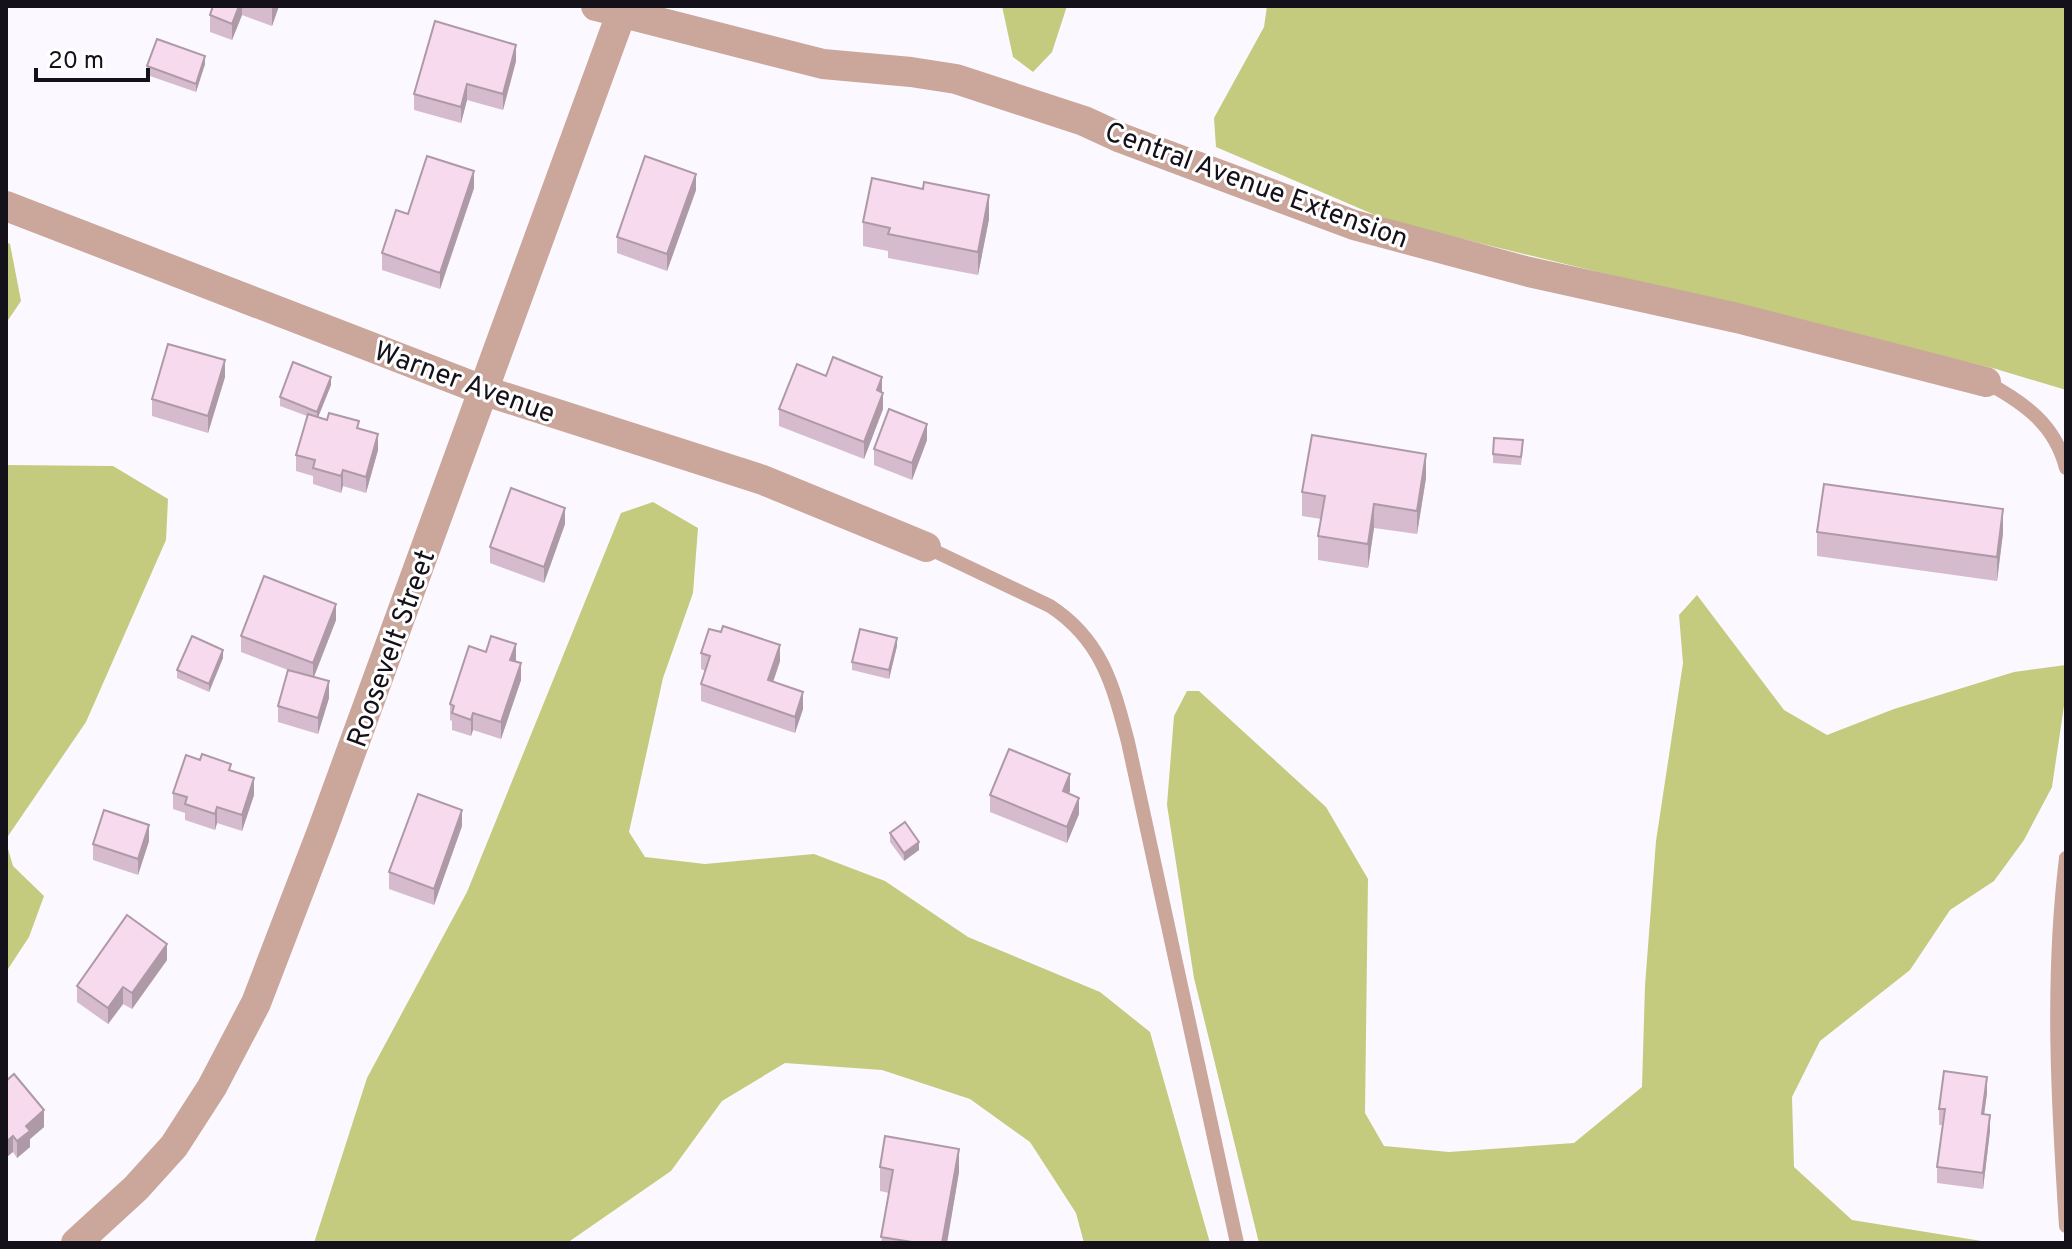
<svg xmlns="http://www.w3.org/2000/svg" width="2072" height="1249" font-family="Overpass,sans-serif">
	<rect width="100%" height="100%" fill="#fbf9ff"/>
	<g fill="#c4ca7e">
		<polygon points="1002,6 1067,6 1052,52 1033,72 1013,57"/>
		<polygon points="1267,6 2066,6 2066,390 1996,369 1389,221 1216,147 1214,118 1264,27"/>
		<polygon points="6,242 10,244 21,301 6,323"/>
		<polygon points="6,465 113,466 168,499 166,540 86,722 6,839"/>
		<polygon points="653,502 698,528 693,593 663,678 629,832 645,857 705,864 814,854 885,881 968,937 1100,992 1150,1032 1210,1243 1084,1243 1076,1213 1030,1142 970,1099 882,1070 785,1063 722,1101 671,1171 567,1243 314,1243 367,1078 467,892 621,513"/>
		<polygon points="1697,595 1784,710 1827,735 1894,709 2014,672 2066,665 2066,692 2052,787 2024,840 1994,881 1950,910 1910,970 1820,1041 1792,1097 1794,1167 1852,1220 1994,1243 1259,1243 1194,978 1167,805 1174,716 1187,691 1199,691 1326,807 1368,879 1365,1113 1384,1146 1449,1152 1574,1143 1642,1087 1645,986 1656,841 1683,663 1679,615"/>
		<polygon points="6,842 13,866 44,896 29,937 6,972"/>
	</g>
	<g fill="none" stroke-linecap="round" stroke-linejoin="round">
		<g stroke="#caa69b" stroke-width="14">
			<path d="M 1986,382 C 2024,403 2055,424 2066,468"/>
			<path d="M 926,547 L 1050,606 C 1102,640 1113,685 1128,742 L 1237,1243"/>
			<path d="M 2066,858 C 2051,981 2058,1103 2066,1226"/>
		</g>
		<g stroke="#caa69b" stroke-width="30">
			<polyline points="596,6 823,64 911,72 956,79 1084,121 1121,138 1354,225 1529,272 1737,318 1986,382"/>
			<polyline points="6,206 485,391 763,480 926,547"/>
			<polyline points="76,1243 136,1188 174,1146 212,1087 256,1003 322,831 624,6"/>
		</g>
	</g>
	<g fill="#d5bbcd">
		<polygon points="210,6 279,6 272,26 242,15 232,40 210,32 210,15 213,7"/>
		<polygon points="516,61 503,110 467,100 461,123 414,110 414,94"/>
		<polygon points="205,64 196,92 147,75 147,66"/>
		<polygon points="474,188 440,289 382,270 382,253 408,214"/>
		<polygon points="696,190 667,271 617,253 617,237"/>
		<polygon points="989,219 978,275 888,258 888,251 863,246 863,222"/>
		<polygon points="826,376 882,392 883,409 864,459 779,426 779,409"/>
		<polygon points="225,377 208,433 152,416 152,399"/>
		<polygon points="331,385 318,417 359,428 378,450 366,493 343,486 341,493 313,484 313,476 296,471 296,455 307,416 280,406 280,397"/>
		<polygon points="927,440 912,480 874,465 874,449"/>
		<polygon points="1523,449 1521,465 1493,463 1493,454"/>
		<polygon points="1426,478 1417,534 1374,528 1368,568 1318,560 1318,536 1321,519 1302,516 1302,492"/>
		<polygon points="565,524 544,583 490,563 490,547"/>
		<polygon points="1817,532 2003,533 1997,581 1817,556"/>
		<polygon points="336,620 314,677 329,698 318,734 278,722 278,706 288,670 241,652 241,636"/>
		<polygon points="897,646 889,679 852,670 852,662"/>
		<polygon points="701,653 780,661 773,682 803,709 795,733 701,701 701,684 705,671 701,669"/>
		<polygon points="223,658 209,692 177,678 177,670"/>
		<polygon points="516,660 521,680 501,739 473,730 471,736 452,730 452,721 450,720 450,704"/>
		<polygon points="231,771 254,795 242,831 217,823 215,830 185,820 185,813 173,809 173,793"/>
		<polygon points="1070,791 1069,794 1079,814 1067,843 990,812 990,795"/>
		<polygon points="462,826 434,905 389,889 389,872"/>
		<polygon points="890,833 919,850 904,861 890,842"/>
		<polygon points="149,841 138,875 93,860 93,844"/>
		<polygon points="167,960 132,1009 123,1004 108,1024 77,1002 77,986"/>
		<polygon points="6,1081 44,1127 30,1139 30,1147 17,1158 13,1152"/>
		<polygon points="1987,1093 1984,1114 1990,1131 1983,1189 1937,1183 1937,1167 1943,1125 1939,1125 1939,1109"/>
		<polygon points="880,1167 959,1172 947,1243 881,1243 889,1193 880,1191"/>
	</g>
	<g fill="#ae99a7">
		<polygon points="239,6 242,6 242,15 232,40 232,24"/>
		<polygon points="273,6 279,6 272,26 272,9"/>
		<polygon points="516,45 516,61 503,110 503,94"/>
		<polygon points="205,56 205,64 196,92 196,84"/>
		<polygon points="467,84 467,100 461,123 461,107"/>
		<polygon points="474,171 474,188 440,289 440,273"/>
		<polygon points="696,174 696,190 667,271 667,254"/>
		<polygon points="989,195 989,219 978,275 978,252"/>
		<polygon points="225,360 225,377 208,433 208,416"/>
		<polygon points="331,377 331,385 317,420 317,412"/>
		<polygon points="882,377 882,393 877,390"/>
		<polygon points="883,393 883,409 864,459 864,442"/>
		<polygon points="927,424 927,440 912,480 912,463"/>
		<polygon points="378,434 378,450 366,493 366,477"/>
		<polygon points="1426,454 1426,478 1417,534 1417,511"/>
		<polygon points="343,470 343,486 341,493 341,476"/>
		<polygon points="1374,504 1374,528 1368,568 1368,544"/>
		<polygon points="565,508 565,524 544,583 544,567"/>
		<polygon points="2003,509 2003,533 1997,581 1997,557"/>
		<polygon points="336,604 336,620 313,679 313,663"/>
		<polygon points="897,638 897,646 889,679 889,670"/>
		<polygon points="516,644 516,660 510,676 510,660"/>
		<polygon points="780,645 780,661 768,697 768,680"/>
		<polygon points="223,650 223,658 209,692 209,684"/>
		<polygon points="521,663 521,680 501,739 501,722"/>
		<polygon points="329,681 329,698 318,734 318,718"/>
		<polygon points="803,692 803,709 795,733 795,717"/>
		<polygon points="473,713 473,730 471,736 471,720"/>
		<polygon points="1070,774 1070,791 1063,808 1063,791"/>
		<polygon points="254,778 254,795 242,831 242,815"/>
		<polygon points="1079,798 1079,814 1067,843 1067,827"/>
		<polygon points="217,807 217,823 215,830 215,814"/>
		<polygon points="462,810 462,826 434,905 434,889"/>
		<polygon points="149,825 149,841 138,875 138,859"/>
		<polygon points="919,842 919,850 904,861 904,853"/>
		<polygon points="167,944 167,960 132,1009 132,993"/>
		<polygon points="123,987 123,1004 108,1024 108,1008"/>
		<polygon points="1987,1077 1987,1093 1982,1130 1982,1114"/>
		<polygon points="44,1110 44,1127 30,1139 30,1147 17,1158 17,1141 26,1126"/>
		<polygon points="1990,1115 1990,1131 1983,1189 1983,1173"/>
		<polygon points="13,1136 13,1152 6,1158 6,1142"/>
		<polygon points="959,1149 959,1172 947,1243 942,1243"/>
	</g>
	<g fill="#f8daee" stroke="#ae99a7" stroke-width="2">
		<polygon points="213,6 239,6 232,24 210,15"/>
		<polygon points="435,21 516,45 503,94 467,84 461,107 414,94"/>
		<polygon points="157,39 205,56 196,84 147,66"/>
		<polygon points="427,156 474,171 440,273 382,253 396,210 408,214"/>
		<polygon points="645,156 696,174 667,254 617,237"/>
		<polygon points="872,178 923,189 924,182 989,195 978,252 888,234 890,228 863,222"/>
		<polygon points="168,344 225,360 208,416 152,399"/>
		<polygon points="833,357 882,377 877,390 883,393 864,442 779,409 797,364 826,376"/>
		<polygon points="293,362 331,377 317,412 280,397"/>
		<polygon points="889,409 927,424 912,463 874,449"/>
		<polygon points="329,413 359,421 357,428 378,434 366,477 343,470 341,476 313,468 315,460 296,455 308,414 327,420"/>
		<polygon points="1312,435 1426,454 1417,511 1374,504 1368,544 1318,536 1325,496 1302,492"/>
		<polygon points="1494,438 1523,440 1521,457 1493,454"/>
		<polygon points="1824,484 2003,509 1997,557 1817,532"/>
		<polygon points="511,488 565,508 544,567 490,547"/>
		<polygon points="264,576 336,604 313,663 241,636"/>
		<polygon points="723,626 780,645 768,680 803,692 795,717 701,684 710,656 701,653 709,629 721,632"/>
		<polygon points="860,629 897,638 889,670 852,662"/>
		<polygon points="192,636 223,650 209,684 177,670"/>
		<polygon points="491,636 516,644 510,660 521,663 501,722 473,713 471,720 452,713 454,706 450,704 469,646 486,652"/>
		<polygon points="288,670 329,681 318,718 278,706"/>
		<polygon points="1009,749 1070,774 1063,791 1079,798 1067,827 990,795"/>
		<polygon points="202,754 231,764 229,770 254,778 242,815 217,807 215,814 185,804 187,797 173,793 186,755 200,760"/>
		<polygon points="418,794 462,810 434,889 389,872"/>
		<polygon points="104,810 149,825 138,859 93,844"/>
		<polygon points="905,822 919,842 904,853 890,833"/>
		<polygon points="127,915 167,944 132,993 123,987 108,1008 77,986"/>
		<polygon points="1944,1071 1987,1077 1982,1114 1990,1115 1983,1173 1937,1167 1945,1109 1939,1109"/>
		<polygon points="14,1074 44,1110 26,1126 30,1131 17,1141 13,1136 6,1142 6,1081"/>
		<polygon points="885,1136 959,1149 942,1243 918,1243 881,1237 893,1170 880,1167"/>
	</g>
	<g text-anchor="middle" stroke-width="6" stroke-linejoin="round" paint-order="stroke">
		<g font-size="28" fill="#15111b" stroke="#fff">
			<text transform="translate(1257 184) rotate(20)" y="10">Central Avenue Extension</text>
			<text transform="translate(465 381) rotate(20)" y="10">Warner Avenue</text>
			<text transform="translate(390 648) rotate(-70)" y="10">Roosevelt Street</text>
		</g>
	</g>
	<rect width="2072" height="1249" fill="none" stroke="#15111b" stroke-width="16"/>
	<path d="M36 68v12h112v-12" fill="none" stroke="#15111b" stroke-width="4"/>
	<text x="48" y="68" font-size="24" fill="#15111b" stroke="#ffffff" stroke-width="6" paint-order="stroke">20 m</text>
</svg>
